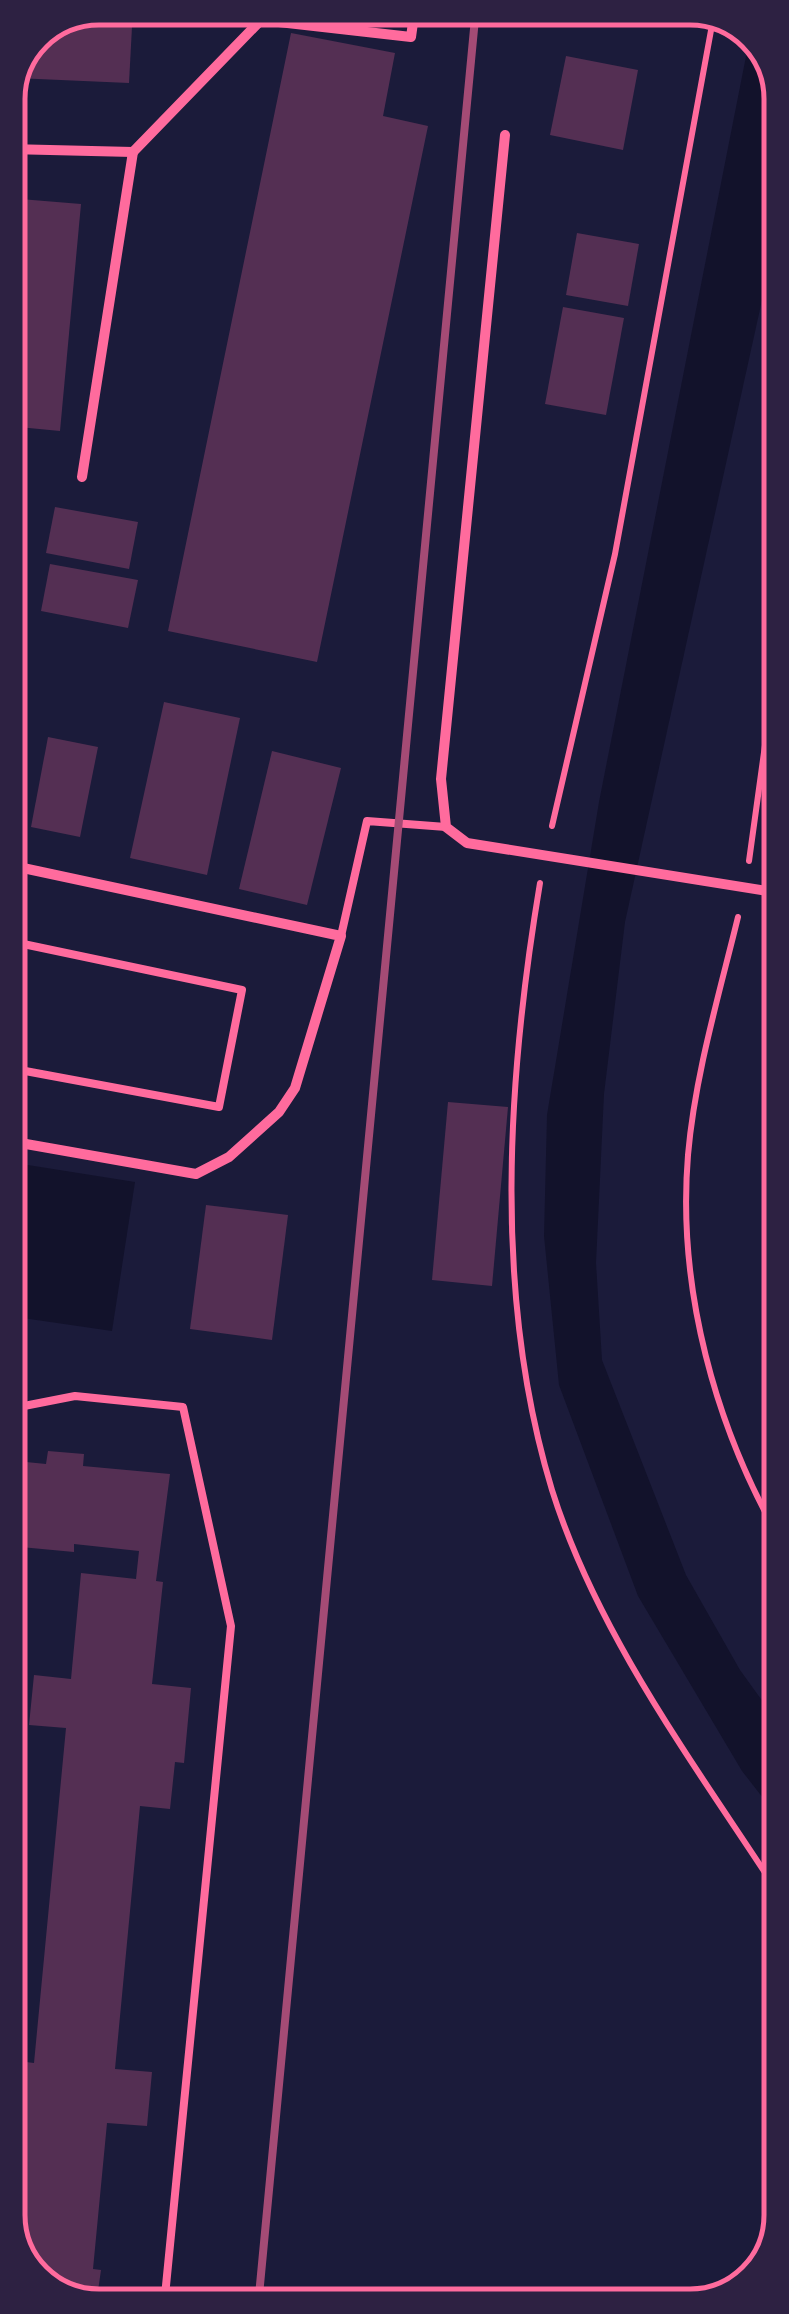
<svg xmlns="http://www.w3.org/2000/svg" width="789" height="2314" font-family="'Roboto Condensed',sans-serif">
	<rect width="100%" height="100%" fill="#1b1b3a"/>
	<g fill="#12122b">
		<polygon points="751,31 779,76 779,223 625,922 604,1094 596,1263 602,1360 686,1575 740,1670 781,1727 781,1821 742,1771 638,1596 559,1385 544,1236 547,1115 599,802"/>
		<polygon points="9,1162 135,1182 112,1331 9,1316"/>
	</g>
	<g fill="#542f53">
		<polygon points="99,7 133,8 129,83 15,78 35,34"/>
		<polygon points="291,33 395,53 383,116 428,126 317,662 168,631"/>
		<polygon points="566,56 638,70 623,150 550,135"/>
		<polygon points="8,198 81,204 60,431 8,426"/>
		<polygon points="577,233 639,244 628,306 566,295"/>
		<polygon points="563,307 624,318 606,415 545,404"/>
		<polygon points="55,507 138,522 129,569 46,553"/>
		<polygon points="50,564 138,580 128,628 41,611"/>
		<polygon points="164,702 240,718 207,875 130,858"/>
		<polygon points="48,737 98,747 80,837 31,827"/>
		<polygon points="272,751 341,768 307,905 239,889"/>
		<polygon points="448,1102 508,1107 492,1286 432,1280"/>
		<polygon points="206,1205 288,1215 272,1340 190,1329"/>
		<polygon points="9,1451 18,1452 16,1461 46,1464 48,1451 84,1454 83,1466 170,1474 156,1581 163,1582 152,1684 191,1688 184,1763 175,1762 170,1809 140,1806 115,2069 152,2072 147,2126 107,2123 93,2269 101,2270 98,2291 92,2290 90,2305 39,2284 13,2243 26,2112 10,2111 10,2060 34,2063 66,1728 29,1725 34,1675 71,1679 81,1573 136,1579 139,1551 74,1544 74,1552 10,1546"/>
	</g>
	<g fill="none" stroke-linecap="round" stroke-linejoin="round">
		<g stroke="#ff6b9d" stroke-width="6">
			<polyline points="552,826 615,554 714,14"/>
			<polyline points="749,861 779,644"/>
			<path d="M 540,883 C 507,1080 493,1296 552,1490 C 598,1637 698,1769 781,1897"/>
			<path d="M 738,917 C 719,995 695,1075 688,1155 C 677,1288 715,1427 781,1541"/>
		</g>
		<g stroke="#ff6b9d" stroke-width="8">
			<polyline points="341,936 367,821 446,827"/>
			<polyline points="9,941 242,990 219,1107 9,1068"/>
			<polyline points="9,1404 24,1406 75,1396 183,1407 231,1626 164,2306"/>
		</g>
		<g stroke="#ff6b9d" stroke-width="10">
			<polyline points="505,135 441,779 446,827 467,843 780,893"/>
			<polyline points="8,149 133,152 261,20 411,37 415,8"/>
			<polyline points="82,477 133,152"/>
			<polyline points="8,629 13,630 8,652"/>
			<polyline points="9,865 341,936 295,1088 279,1112 229,1157 196,1174 9,1141"/>
		</g>
		<polyline stroke="#a44b75" stroke-width="8" points="258,2306 476,8"/>
	</g>
	<path d="M0 0H789V2314H0ZM99 25H690A74 74 0 0 1 764 99V2215A74 74 0 0 1 690 2289H99A74 74 0 0 1 25 2215V99A74 74 0 0 1 99 25Z" fill="#2d2142" fill-rule="evenodd"/>
	<path fill="none" stroke="#ff6b9d" stroke-width="5" d="M99 25H690A74 74 0 0 1 764 99V2215A74 74 0 0 1 690 2289H99A74 74 0 0 1 25 2215V99A74 74 0 0 1 99 25Z"/>
</svg>
